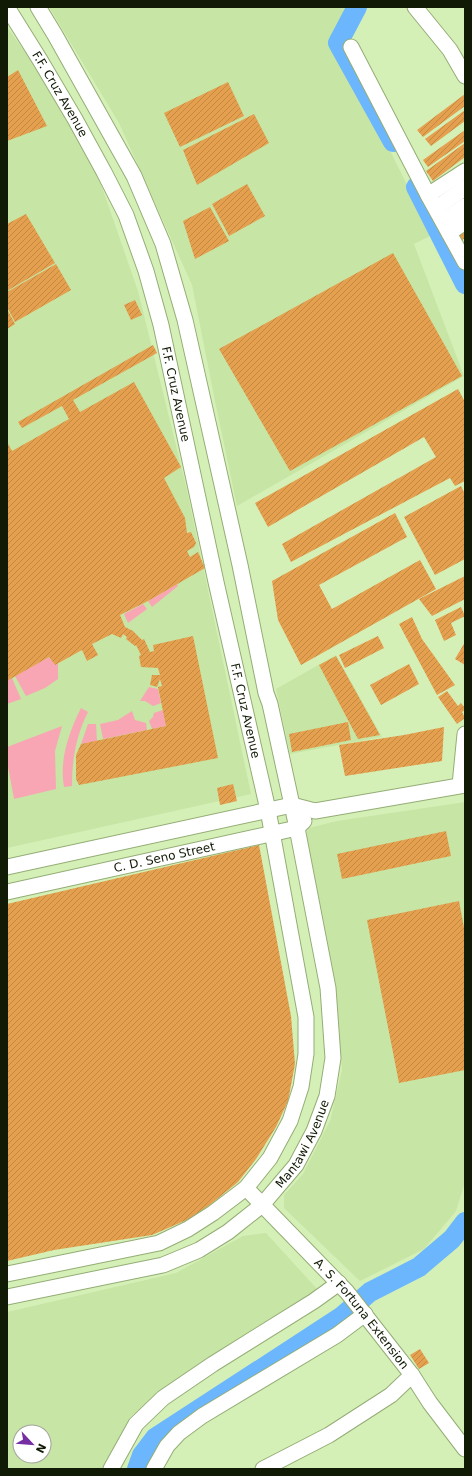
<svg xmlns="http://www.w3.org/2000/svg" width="472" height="1476" font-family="'DejaVu Sans',sans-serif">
	<defs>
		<pattern id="building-hatch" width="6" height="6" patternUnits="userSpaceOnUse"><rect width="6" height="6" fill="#e4a04e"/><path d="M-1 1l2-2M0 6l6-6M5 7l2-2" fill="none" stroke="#c38943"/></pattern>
	</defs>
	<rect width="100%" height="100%" fill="#d5f0b7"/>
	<g fill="#c7e5a4" fill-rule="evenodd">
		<polygon points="49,7 355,7 336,42 432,235 414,244 464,376 237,506 215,401 192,285 119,123"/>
		<polygon points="7,27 30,59 96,170 138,291 186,486 251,794 7,848"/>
		<polygon points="336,655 382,737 290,754 276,689"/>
		<polygon points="465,802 465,1182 456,1211 424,1249 360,1281 284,1208 284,1195 303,1174 330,1121 342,1070 338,1012 328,949 305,835 309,828 337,821"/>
		<path d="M 266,1233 L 318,1290 L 131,1416 L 104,1469 L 7,1469 L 7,1312 L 176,1273 L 243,1236 ZM 20,1432 L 44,1432 L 44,1456 L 20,1456 Z"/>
	</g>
	<g fill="#f8a6b4">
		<polygon points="177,584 178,586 152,607 148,601"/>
		<polygon points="143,604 147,609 128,623 124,614"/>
		<polygon points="49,657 55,665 58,663 58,679 45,688 26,696 15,676"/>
		<polygon points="12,678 21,699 7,704 7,681"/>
		<polygon points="149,687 158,689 161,703 153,706 145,701 140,701"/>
		<path d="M 81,708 L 88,712 C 76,736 72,759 72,786 L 64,787 C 59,760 69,732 81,708 Z"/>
		<polygon points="163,710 166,726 152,729 149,721 153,717 154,713"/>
		<polygon points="132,711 135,720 146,723 147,730 103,739 100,724 118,720"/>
		<polygon points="88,724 96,724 97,741 81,744"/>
		<polygon points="62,726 55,751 56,789 14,799 7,761 7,747"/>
	</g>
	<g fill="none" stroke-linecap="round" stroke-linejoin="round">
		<g stroke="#6bb6fd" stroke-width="20">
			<polyline points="357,7 338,43 393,142"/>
			<polyline points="416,187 465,284"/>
			<polyline points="137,1469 142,1455 155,1438 341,1317 370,1292 419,1267 452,1239 465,1222"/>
		</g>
	</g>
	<g fill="url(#building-hatch)">
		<polygon points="18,70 47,126 7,141 7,77"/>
		<polygon points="228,82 244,116 180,147 164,113"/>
		<polygon points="465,94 465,106 423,137 417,130"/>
		<polygon points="465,110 465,121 431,146 425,139"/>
		<polygon points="254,114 269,143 197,185 183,150"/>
		<polygon points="465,130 465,141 428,167 423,160"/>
		<polygon points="465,143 465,157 433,181 426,171"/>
		<polygon points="247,184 265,216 229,236 212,204"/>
		<polygon points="210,207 229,241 195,259 183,221"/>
		<polygon points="26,214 55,263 7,291 7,224"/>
		<polygon points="465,223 465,238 462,240 455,230"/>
		<polygon points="393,253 462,376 290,471 219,349"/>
		<polygon points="56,264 71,290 15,322 7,307 7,292"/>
		<polygon points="135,300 142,315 131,320 124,305"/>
		<polygon points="7,309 15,324 7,329"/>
		<polygon points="153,345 157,353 73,400 80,412 134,382 181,467 164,478 185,518 187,533 191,532 196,543 194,547 187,551 190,557 198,552 205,568 148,601 120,615 125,627 133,631 142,640 144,639 150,652 154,651 153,645 193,636 218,758 79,785 76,779 76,755 81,744 166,726 158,687 162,686 160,679 157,687 150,685 152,675 160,675 158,668 141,667 139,656 141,655 136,645 135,646 126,639 127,637 123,634 121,638 112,634 92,644 98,655 87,661 82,650 55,665 49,657 7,681 7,442 12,451 69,419 62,406 22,428 18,422"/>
		<polygon points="458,389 465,402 465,481 455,486 450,478 291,562 282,544 436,457 424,437 268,527 255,503"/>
		<polygon points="461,486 465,494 465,559 435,575 404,517"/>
		<polygon points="395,513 407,537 319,585 332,609 420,560 436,589 301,665 278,620 272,581"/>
		<polygon points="465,576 465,599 432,616 419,599"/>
		<polygon points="461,607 465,616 451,623 456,635 444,641 435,620"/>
		<polygon points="412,617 422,639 455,685 437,695 399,624"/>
		<polygon points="378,636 384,648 345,668 339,655"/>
		<polygon points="465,642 465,665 455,659"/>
		<polygon points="336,656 380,735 358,739 319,665"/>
		<polygon points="409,664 419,684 381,705 370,685"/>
		<polygon points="447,691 458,706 461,703 465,708 465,710 462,712 465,718 457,724 438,697"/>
		<polygon points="348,722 351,740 292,752 289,734"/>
		<polygon points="444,727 442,761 345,776 339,745 404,735"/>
		<polygon points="233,784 237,801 220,805 217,788"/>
		<polygon points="446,831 451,856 342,879 337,854"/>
		<polygon points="259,845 291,1016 295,1064 288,1101 276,1127 256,1159 238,1182 211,1204 189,1219 152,1235 54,1250 7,1261 7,904"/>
		<polygon points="459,901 465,933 465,1070 399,1083 367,920"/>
		<polygon points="420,1349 429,1363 419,1369 410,1355"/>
	</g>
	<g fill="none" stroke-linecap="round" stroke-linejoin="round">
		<g stroke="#94ad76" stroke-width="17">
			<g id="minor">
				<path id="s1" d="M 7,7 L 40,60 L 75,119 L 104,172 L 126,215 L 146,271 L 161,325 L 216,582 L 268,810 L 306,1017 L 306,1054 L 301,1087 L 290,1121 L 270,1158 L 246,1188 L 213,1213 L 188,1229 L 159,1243 L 7,1274"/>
				<polyline points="415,7 450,50 465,76"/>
				<polyline points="351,47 428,195 465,262"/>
				<polyline points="428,195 465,171"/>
				<polyline points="436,208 465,188"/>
				<polyline points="443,221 465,206"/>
				<polyline points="449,233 465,222"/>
				<polyline points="460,785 465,734"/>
				<polyline points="7,867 292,805 315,811 465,785"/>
				<path id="s2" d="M 7,892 L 297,828 L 304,821"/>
				<path id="s3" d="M 246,1188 L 347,1292 L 412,1375 L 430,1403 L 465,1449"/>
				<path id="s4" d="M 7,1297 L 163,1265 L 199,1250 L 228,1232 L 262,1205 L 296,1165 L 314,1131 L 327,1096 L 333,1058 L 328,988 L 297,828 L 270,704 L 266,693 L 240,565 L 185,320 L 163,244 L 134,176 L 55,35 L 38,7"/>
				<polyline points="111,1469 136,1424 163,1398 213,1364 314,1301 339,1283"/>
				<polyline points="154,1469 167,1446 179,1433 202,1416 337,1335 365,1314"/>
				<polyline points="263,1469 329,1435 391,1395 412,1375"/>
			</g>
		</g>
		<use href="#minor" stroke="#fff" stroke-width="15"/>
	</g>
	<g text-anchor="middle" stroke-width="3" stroke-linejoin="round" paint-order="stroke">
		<g font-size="12" fill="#111a05" stroke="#fff">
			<text dy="4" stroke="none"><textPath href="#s1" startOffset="102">F.F. Cruz Avenue</textPath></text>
			<text dy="4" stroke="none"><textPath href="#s1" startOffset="426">F.F. Cruz Avenue</textPath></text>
			<text dy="4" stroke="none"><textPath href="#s1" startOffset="750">F.F. Cruz Avenue</textPath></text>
			<text dy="4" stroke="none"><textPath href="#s2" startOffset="161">C. D. Seno Street</textPath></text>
			<text dy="4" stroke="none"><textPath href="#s4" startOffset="350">Mantawi Avenue</textPath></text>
			<text dy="4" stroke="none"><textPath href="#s3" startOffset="171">A. S. Fortuna Extension</textPath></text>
		</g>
	</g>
	<rect width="472" height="1476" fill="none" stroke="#111a05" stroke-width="16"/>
	<g transform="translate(32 1444) rotate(116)"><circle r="19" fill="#ffffff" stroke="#a0a39b"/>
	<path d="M0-3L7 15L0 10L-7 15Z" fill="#752fa3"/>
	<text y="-6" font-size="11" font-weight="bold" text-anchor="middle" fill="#111a05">N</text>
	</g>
</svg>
